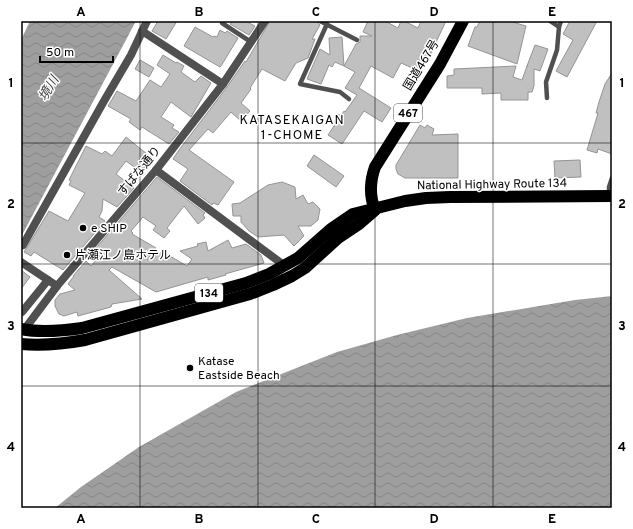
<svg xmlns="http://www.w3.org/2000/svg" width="633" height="529" font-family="Overpass,'Noto Sans JP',sans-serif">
	<defs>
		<pattern id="water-waves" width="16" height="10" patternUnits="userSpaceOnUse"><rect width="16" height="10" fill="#9e9e9e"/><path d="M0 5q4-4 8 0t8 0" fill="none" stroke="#868686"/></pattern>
	</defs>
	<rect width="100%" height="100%" fill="#fff"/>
	<g fill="url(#water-waves)">
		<polygon points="30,21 136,21 21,237 21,40"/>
		<polygon points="612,296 612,508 55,508 81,487 139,447 236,392 337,352 397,335 467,318 575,300"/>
	</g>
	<g fill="#c0c0c0" stroke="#949494">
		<polygon points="158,21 177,21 166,39 152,31"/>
		<polygon points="232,21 245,21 255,26 249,35 230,24"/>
		<polygon points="270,21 316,21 320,25 312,39 315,39 308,58 296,63 285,81 262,69 250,88 251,89 241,103 250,111 241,121 231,112 213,133 208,129 189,150 234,182 218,205 213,203 212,205 180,181 188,169 173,159 179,150 227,87 245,61 246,62"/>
		<polygon points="368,21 385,21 398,28 401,21 404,21 418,28 421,21 446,21 430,55 427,54 419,71 401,63 393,78 371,66 359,88 391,108 382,122 364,111 342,144 328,135 336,123 334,122 338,114 341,116 344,111 345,112 357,95 345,88 355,72 344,66 356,44 360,42 360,36 372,36 363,32"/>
		<polygon points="480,21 509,21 526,26 517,64 468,46 475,27 477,27"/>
		<polygon points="570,21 597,21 567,77 556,71 573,40 563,34"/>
		<polygon points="195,27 213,37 214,36 217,37 220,30 225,33 227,31 238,38 221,66 220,67 184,46"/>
		<polygon points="342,37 344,66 335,62 332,67 329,65 321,84 307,79 320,49 330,55 329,38"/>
		<polygon points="535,45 548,49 540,71 534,69 534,86 532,92 528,92 528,100 501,100 501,93 482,94 482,88 447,88 447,76 454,75 454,69 516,66 513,77 522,80 527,66 528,66 527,66"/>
		<polygon points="163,55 176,63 177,62 184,66 181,72 195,82 201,76 211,83 191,117 171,102 161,117 174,125 172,128 179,132 169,144 142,127 140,130 129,122 131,119 108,106 117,91 136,101 150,80 161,87 170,74 157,65"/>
		<polygon points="140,60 154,68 149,77 135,69"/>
		<polygon points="612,73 612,154 598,149 597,153 587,150 598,113 596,113 599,102 605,84"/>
		<polygon points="420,125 425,128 427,125 434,129 432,135 458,134 458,178 405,178 398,174 396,169 396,165"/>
		<polygon points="126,137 152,158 141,172 126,161 116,174 134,188 117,207 103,199 102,211 99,217 105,221 63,270 34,252 31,256 24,252 49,211 68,221 85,193 69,185 71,181 69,180 86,146 102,154 105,151 112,156"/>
		<polygon points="314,155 344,176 336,187 307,166"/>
		<polygon points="580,160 581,177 555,178 554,161"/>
		<polygon points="157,177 205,213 203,215 205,218 198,224 184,206 167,228 170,231 164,238 153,230 156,226 143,217 131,231 133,233 132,234 156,248 147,260 163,252 187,266 192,259 180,251 198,246 197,244 206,242 208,251 228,240 232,248 246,244 261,255 264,263 225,274 226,275 208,280 208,277 156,292 112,267 109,270 142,299 112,304 111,307 78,316 77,312 64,316 59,314 55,306 55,300 60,294 75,290 68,284 74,276 73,276 86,261 91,266 102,253 96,248"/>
		<polygon points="282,182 295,187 296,199 303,195 308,204 313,202 320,209 318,220 311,226 298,226 304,236 294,246 284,235 258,237 249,231 241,222 241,216 233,216 232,204 240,203 268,185"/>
		<polygon points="21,270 30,277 21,289"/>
	</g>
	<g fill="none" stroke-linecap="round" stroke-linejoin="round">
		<g stroke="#505050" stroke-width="4.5">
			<polyline points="320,21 357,40"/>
			<polyline points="550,21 559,27 561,21"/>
			<polyline points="222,23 251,42"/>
			<polyline points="327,24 300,84 340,92 349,99"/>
			<polyline points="547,98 546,82 557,50 559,27"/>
			<polyline points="609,195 609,187 612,178"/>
		</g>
		<g stroke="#505050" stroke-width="8">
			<polyline points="142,31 223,84"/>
			<polyline points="156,170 285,266"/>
			<polyline points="23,245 104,101 131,55 147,21"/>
			<polyline points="21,262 57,286"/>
			<polyline points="22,312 48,280"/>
			<polyline points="24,330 57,286 156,170 223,84 265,21"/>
		</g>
		<g stroke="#000" stroke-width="12">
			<path d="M 375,210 C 369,195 370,181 375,167 L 440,64 L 463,21"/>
			<path d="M 21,329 C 41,333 62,331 82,328 L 246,283 L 269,274 L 298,258 L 331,229 L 353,214 L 405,201 L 426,198 L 450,197 L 612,196"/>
			<path d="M 21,344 C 43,346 63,344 85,340 L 250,294 L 273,285 L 292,276 L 305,268 L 338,238 L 359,224 L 374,211"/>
		</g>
	</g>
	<path fill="none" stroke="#000" stroke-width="1" stroke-opacity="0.55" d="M 140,21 L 140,508M 258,21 L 258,508M 375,21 L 375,508M 493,21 L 493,508M 21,143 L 612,143M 21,264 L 612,264M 21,386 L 612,386"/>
	<g fill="#000" stroke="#fff" stroke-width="1.5">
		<circle cx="83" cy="228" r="4"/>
		<circle cx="67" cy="255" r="4"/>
		<circle cx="190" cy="368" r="4"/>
	</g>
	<g text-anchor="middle" stroke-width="3" stroke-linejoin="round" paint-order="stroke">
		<g fill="#fff" stroke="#4c4c4c" stroke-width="1">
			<rect x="394" y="104" width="28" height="18" rx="3"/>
			<rect x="195" y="284" width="28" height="18" rx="3"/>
		</g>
		<g font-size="11" font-weight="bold" fill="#000">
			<text x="408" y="117">467</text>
			<text x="209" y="297">134</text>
		</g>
		<g font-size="12" fill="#000" stroke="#fff">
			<text transform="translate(421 65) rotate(-59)" y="4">国道467号</text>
			<text transform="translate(139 171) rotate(-51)" y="4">すばな通り</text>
			<text transform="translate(492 184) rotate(-1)" y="4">National Highway Route 134</text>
		</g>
		<g font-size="12" fill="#000" stroke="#fff" text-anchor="start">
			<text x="91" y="232">e SHIP</text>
			<text x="75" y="259">片瀬江ノ島ホテル</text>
			<text x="198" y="365">Katase<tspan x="198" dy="14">Eastside Beach</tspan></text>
		</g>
		<g font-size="13" font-style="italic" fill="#3f3f3f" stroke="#fff">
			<text transform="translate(48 88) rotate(-59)" y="5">境川</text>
		</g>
		<g font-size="13" letter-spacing="1" fill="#000" stroke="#fff">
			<text x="292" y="124">KATASEKAIGAN<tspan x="292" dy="15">1-CHOME</tspan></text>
		</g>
	</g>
	<rect width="633" height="529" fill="none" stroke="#ffffff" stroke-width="44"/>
	<path d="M40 56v6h73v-6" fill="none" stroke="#000000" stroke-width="2"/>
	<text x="46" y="56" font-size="12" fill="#000000" stroke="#ffffff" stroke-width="3" paint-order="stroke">50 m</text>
	<rect x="22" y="22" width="589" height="485" fill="none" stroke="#000" stroke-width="1.5"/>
	<g font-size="13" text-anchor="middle" font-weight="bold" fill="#000">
		<text x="81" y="16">A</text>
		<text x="199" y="16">B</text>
		<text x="316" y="16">C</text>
		<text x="434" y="16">D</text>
		<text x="552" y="16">E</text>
		<text x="11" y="87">1</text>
		<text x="622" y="87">1</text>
		<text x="11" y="208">2</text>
		<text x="622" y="208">2</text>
		<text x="11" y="330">3</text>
		<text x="622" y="330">3</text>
		<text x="11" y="451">4</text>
		<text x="622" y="451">4</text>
		<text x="81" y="523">A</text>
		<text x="199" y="523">B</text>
		<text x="316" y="523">C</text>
		<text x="434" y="523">D</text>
		<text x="552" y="523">E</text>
	</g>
</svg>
